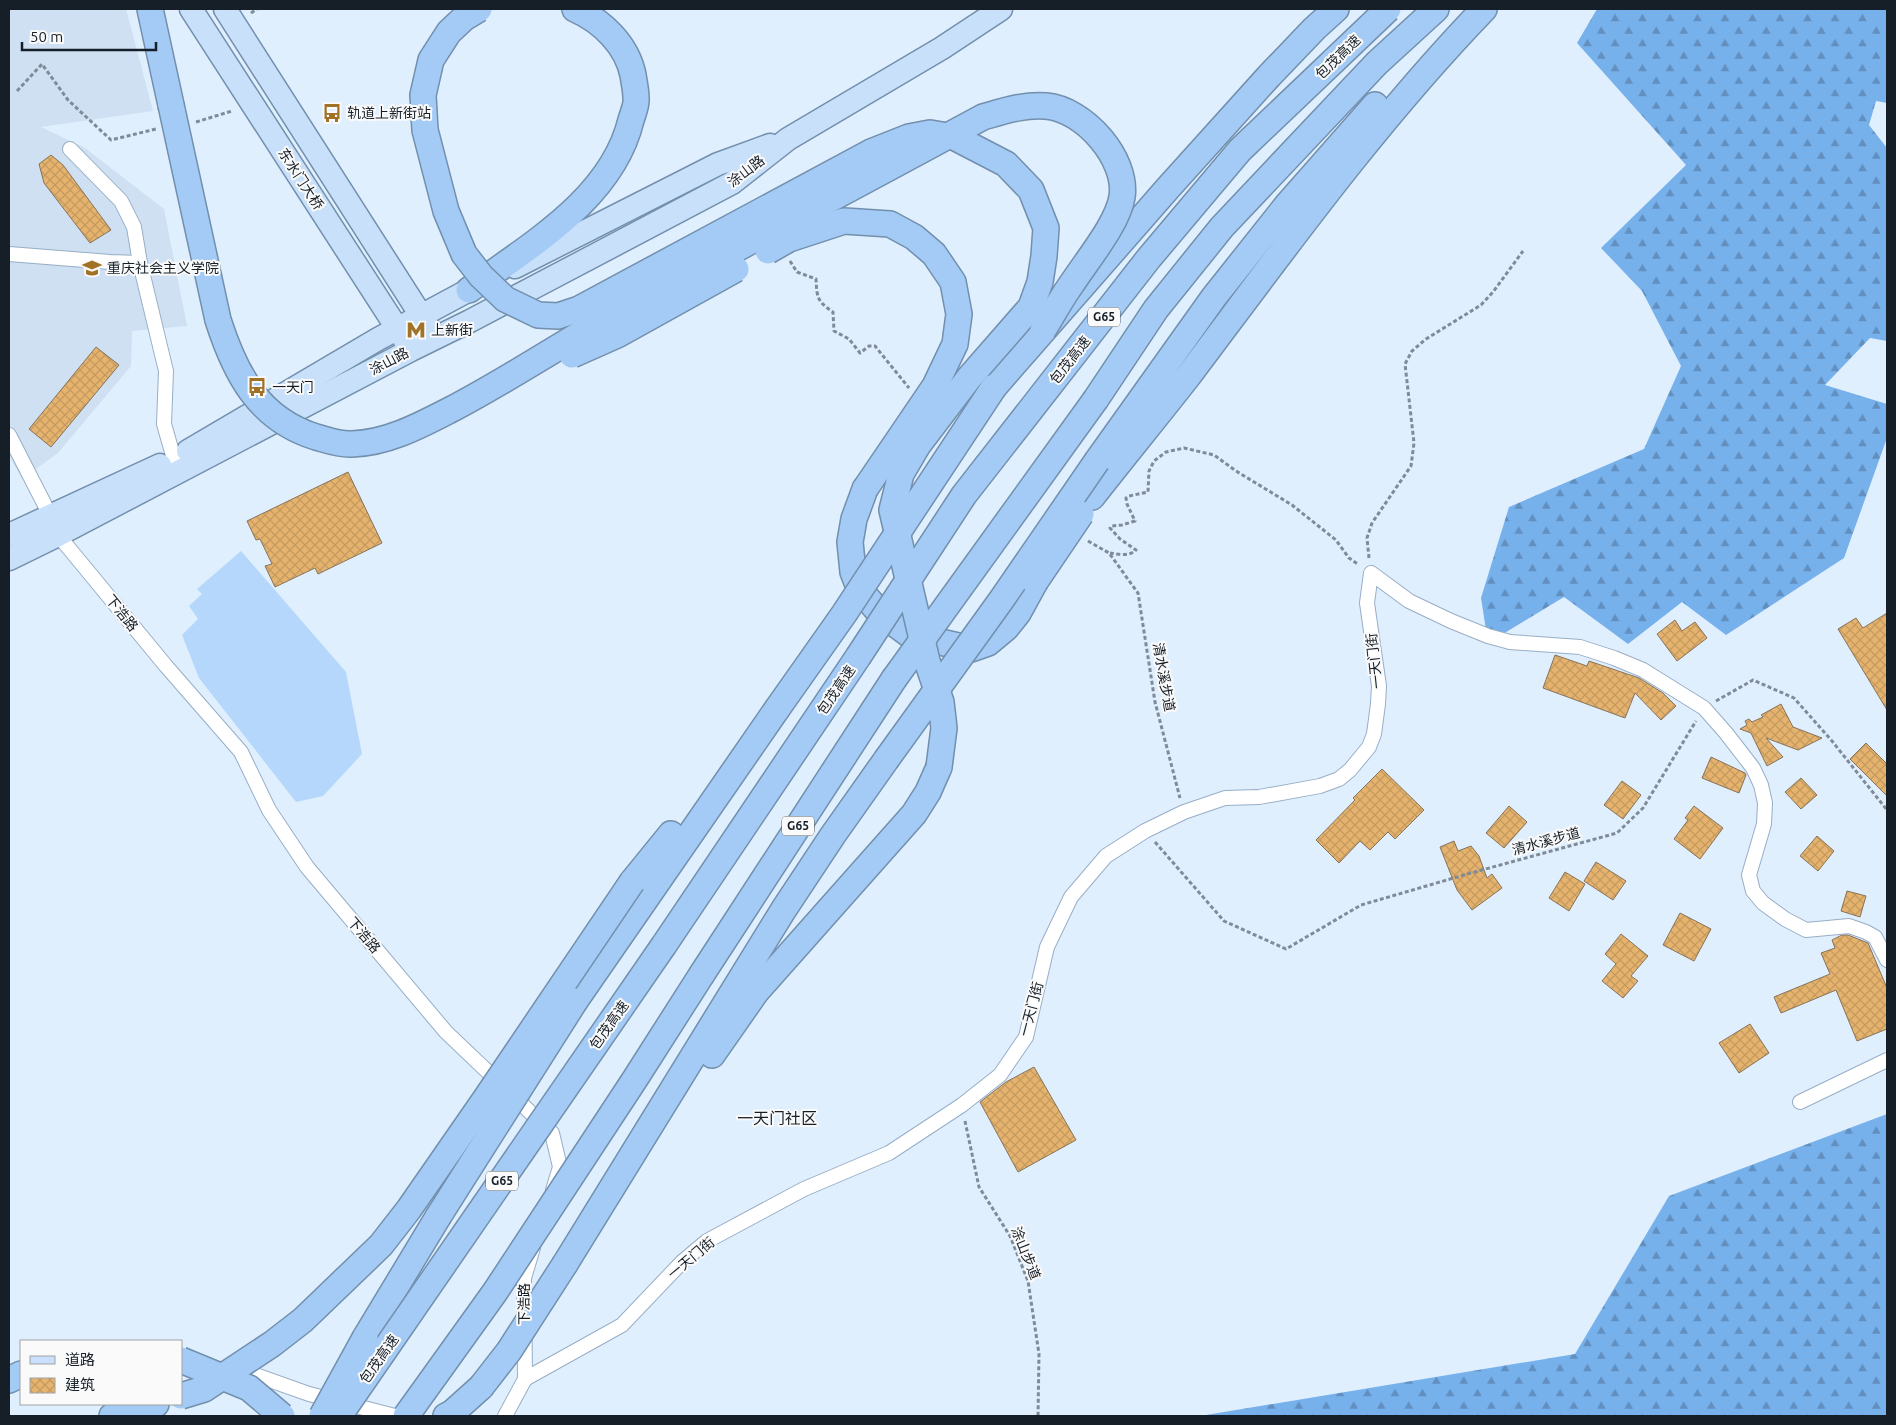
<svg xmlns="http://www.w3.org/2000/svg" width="1896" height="1425" font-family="Ubuntu,'Noto Sans SC',sans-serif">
	<defs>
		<pattern id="forest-firs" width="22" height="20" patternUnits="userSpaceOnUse" patternTransform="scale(1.25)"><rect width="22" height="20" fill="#77b1ec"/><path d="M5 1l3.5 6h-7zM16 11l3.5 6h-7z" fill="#618fbf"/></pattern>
		<pattern id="building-cross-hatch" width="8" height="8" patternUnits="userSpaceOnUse" patternTransform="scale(1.25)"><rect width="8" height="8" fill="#e5b36d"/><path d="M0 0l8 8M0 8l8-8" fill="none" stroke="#c49a5e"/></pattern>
	</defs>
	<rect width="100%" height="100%" fill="#e0effe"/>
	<polygon fill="#cee0f2" points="9,9 126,9 153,111 41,127 85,148 164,209 187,326 132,331 131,366 58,453 22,479 9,455"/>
	<polygon fill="#b4d7fb" points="241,551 346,672 362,754 323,796 296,802 199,678 182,635 198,619 189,606 202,594 197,589"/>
	<g fill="url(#forest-firs)">
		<polygon points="1597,9 1887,9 1887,103 1876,101 1869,125 1887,148 1887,341 1870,338 1825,385 1887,404 1887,438 1844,558 1726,635 1682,602 1628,644 1564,597 1488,643 1481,598 1509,507 1644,449 1681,366 1642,291 1601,248 1686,165 1577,43"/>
		<polygon points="1887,1114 1887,1416 1200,1416 1575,1354 1669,1196"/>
	</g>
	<g fill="url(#building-cross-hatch)" stroke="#86735a">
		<polygon points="51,155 63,165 111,230 90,243 44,183 39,164"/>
		<polygon points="96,347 119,365 51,447 29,429"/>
		<polygon points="348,472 382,543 318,574 315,568 275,587 265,566 272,564 260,539 256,540 247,521"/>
		<polygon points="1887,613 1887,710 1838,629 1856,618 1863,628"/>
		<polygon points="1675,620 1682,631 1695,622 1707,638 1677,661 1657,634"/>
		<polygon points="1555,655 1587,666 1589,661 1639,678 1663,693 1676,706 1661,720 1635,693 1625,718 1543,688"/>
		<polygon points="1781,704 1793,727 1822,738 1798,750 1766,738 1783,757 1767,766 1751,733 1740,729 1747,725 1745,721 1749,719 1752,722 1763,717 1761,715"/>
		<polygon points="1866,743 1887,764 1887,796 1850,759"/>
		<polygon points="1711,757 1745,773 1746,775 1739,793 1702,778"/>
		<polygon points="1382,769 1424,810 1395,839 1388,832 1370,850 1360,841 1339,863 1316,840 1355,800 1353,798"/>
		<polygon points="1801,778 1817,795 1801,809 1785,792"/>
		<polygon points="1622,781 1641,795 1623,819 1604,805"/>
		<polygon points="1509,806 1527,822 1504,848 1486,833"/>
		<polygon points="1694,806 1723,828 1700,859 1674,839 1688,820 1685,818"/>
		<polygon points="1817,836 1834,851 1818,871 1800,856"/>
		<polygon points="1454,841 1458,851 1471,846 1479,856 1487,878 1492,874 1502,888 1472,910 1457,890 1440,847"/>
		<polygon points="1596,862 1626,881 1613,900 1584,881"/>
		<polygon points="1565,872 1585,884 1569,911 1549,898"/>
		<polygon points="1847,891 1866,896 1860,917 1841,911"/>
		<polygon points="1680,913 1711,929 1694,961 1663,945"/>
		<polygon points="1621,934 1648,956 1631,976 1638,981 1623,998 1602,981 1616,964 1605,954"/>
		<polygon points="1842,935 1848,935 1868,943 1887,988 1887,1029 1857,1041 1836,990 1781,1013 1774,997 1830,974 1821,953 1835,948 1832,940"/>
		<polygon points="1750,1024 1769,1053 1739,1073 1719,1043"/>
		<polygon points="1034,1067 1076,1140 1018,1172 980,1102 1006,1082"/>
	</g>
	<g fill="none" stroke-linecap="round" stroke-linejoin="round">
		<g stroke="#97aec6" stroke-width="16">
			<g id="minor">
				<polyline points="70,149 121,201 134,227 140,263 166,371 164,424 174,459"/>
				<polyline points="9,254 110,262 140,263"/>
				<polyline points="9,435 51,517 58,535 166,666 241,752 269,810 307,867 446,1032 552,1133 560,1167 553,1190"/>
				<polyline points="1800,1102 1887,1060"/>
				<polyline points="233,1367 309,1394 395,1416"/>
				<polyline points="525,1379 622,1325 682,1262 707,1241 804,1189 889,1153 962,1105 1000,1075 1026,1037 1047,947 1071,897 1106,856 1145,831 1184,812 1225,798 1259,797 1320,786 1339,779 1350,770 1369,747 1374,734 1378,704 1379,686 1367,603 1371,573 1409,601 1451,621 1488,636 1510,642 1580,647 1614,658 1643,670 1704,708 1726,733 1753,768 1761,785 1765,803 1764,824 1749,875 1753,891 1763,903 1785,919 1806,930 1849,926 1866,932 1875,937 1887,960"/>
				<polyline points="505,1416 525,1379 524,1278 533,1248"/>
			</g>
		</g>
		<g stroke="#728fad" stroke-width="25">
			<g id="primary">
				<polyline points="191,9 406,342"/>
				<polyline points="225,9 429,328"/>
				<polyline points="515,267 718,164 770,145"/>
				<polyline points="188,451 378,339 484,282"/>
				<polyline points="9,535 160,465"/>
				<polyline points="9,559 58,535 411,350 470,321 732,183 788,139 942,48 1001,9"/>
			</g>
		</g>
		<g stroke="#728fad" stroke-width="28">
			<g id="motorway">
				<polyline points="150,9 171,105"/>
				<path d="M 469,290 C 530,245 612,199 631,120 C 633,113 637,105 636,98 C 636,90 634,82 633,75 C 627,45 602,21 575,9"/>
				<polyline points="994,387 1168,188 1269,76 1314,29 1336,9"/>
				<polyline points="1096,399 1156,309 1222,227 1377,63 1436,9"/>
				<polyline points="1097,461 1214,297 1287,205 1375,105"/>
				<polyline points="865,489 854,519 850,542 853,572 860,590 879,612 910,635 971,649 988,643 1006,628 1018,613 1035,582"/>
				<path d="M 1092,497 C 1124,456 1157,416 1189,375 C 1283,250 1375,122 1484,9"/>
				<polyline points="632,882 671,834"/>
				<polyline points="664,945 858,657"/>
				<polyline points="702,974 894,679"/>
				<polyline points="575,1001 777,709"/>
				<polyline points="712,1055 756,992 914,814 928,792 939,767"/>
				<polyline points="565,1264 784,909 833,835 886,760"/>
				<polyline points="365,1338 438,1217"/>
				<polyline points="9,1380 21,1374"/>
				<polyline points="112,1416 156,1404"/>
				<polyline points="446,1416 452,1413 481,1387"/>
			</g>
		</g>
		<g stroke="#7f8b98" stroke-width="3" stroke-dasharray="4 2.5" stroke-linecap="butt">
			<polyline points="251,13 257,9"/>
			<polyline points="17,91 42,64 68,100 111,140 156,129"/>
			<polyline points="196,122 232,111"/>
			<path d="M 790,261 L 797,272 L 816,279 C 817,298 817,301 833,312 L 834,331 L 849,339 L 860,353 L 869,346 L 875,346 L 909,388"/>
			<polyline points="1088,541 1109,553 1138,593 1155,702 1180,798"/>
			<path d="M 1110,553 C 1118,554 1129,557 1136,550 L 1120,539 L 1110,528 L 1111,526 L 1122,525 L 1135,521 L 1127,504 L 1126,498 L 1129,496 L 1148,492 L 1149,471 L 1154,461 L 1166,452 L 1184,448 L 1214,455 L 1236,471 L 1292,505 L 1336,540 L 1349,558 L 1359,565"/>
			<polyline points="1369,558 1367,538 1372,523 1411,466 1414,443 1405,364 1412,351 1426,339 1481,305 1493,292 1523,251"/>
			<polyline points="1716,701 1753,680 1794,698 1832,741 1887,810"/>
			<polyline points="1155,842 1224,921 1286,949 1361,905 1471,873 1617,833 1643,808 1696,721"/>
			<polyline points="965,1121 979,1187 1010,1236 1028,1281 1039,1354 1038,1416"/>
		</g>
		<use href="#minor" stroke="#fff" stroke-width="14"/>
		<use href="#primary" stroke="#c8e0f9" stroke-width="22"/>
		<use href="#motorway" stroke="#a3cbf5" stroke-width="25"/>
		<g stroke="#728fad" stroke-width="28" stroke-linecap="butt">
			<g id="motorway-bridge">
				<polyline points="479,9 464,18 449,32 431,60 423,95 425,130 446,211 464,254 481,276 505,299 538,315 558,316 579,309 871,152 909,137 930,133 954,137 1006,164 1031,190 1046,228 1044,256 1040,282 1031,307 969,378 918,445 901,474 892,510 927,661 941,702 944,728 939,767"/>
				<path d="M 171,105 L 218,320 C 235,373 258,419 316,437 C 327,440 340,445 352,444 C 387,443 419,426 450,410 C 504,382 555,348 608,318 C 654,291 702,268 749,242 C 828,201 905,159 983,117 C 1004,111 1025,104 1046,106 C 1084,109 1128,159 1122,197 C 1118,223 1088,259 1073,282 C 1062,297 1053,314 1043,330"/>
				<polyline points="768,251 789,239 844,221 890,224 914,237 934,254 953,282 959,314 955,344 935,386 865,489"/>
				<polyline points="572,355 617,335 736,269"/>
				<polyline points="1035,582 1081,514"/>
				<polyline points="858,657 964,495 1149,258 1240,150 1388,9"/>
				<polyline points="894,679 1096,399"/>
				<polyline points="777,709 844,614 994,387"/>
				<polyline points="886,760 1002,599 1097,461"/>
				<polyline points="438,1217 575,1001"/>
				<polyline points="181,1360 249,1388 282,1416"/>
				<polyline points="481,1387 509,1351 565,1264"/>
				<polyline points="181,1396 204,1389 272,1344 303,1320 381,1245 409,1209 486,1098 632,882"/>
				<polyline points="322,1416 365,1338"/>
				<polyline points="339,1416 664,945"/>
				<polyline points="406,1416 495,1292 635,1079 702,974"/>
			</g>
		</g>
		<use href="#motorway-bridge" stroke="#a3cbf5" stroke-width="25"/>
	</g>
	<defs>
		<g id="bus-bare" transform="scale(1.5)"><path d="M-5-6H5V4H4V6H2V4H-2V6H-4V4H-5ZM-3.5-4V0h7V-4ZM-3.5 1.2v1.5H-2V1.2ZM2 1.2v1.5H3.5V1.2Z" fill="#a17225" stroke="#fafafa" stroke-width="2.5" paint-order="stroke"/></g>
		<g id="university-bare" transform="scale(1.5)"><path d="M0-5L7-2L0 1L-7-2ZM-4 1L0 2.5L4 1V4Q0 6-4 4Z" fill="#a17225" stroke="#fafafa" stroke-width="2.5" paint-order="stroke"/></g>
		<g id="metro-bare" transform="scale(1.5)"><path d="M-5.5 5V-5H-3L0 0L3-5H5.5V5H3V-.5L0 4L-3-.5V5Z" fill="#a17225" stroke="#fafafa" stroke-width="2.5" paint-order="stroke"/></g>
	</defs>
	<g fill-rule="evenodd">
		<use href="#bus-bare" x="332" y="113"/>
		<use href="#university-bare" x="92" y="268"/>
		<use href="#metro-bare" x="416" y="330"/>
		<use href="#bus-bare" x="257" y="387"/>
	</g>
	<g text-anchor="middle" stroke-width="4" stroke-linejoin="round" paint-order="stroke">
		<g fill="#fafafa" stroke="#5a6167" stroke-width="1">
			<rect x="1088" y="307.5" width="32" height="19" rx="4"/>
			<rect x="782" y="816.5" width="32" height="19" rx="4"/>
			<rect x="486" y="1171.5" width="32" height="19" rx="4"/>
		</g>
		<g font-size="12" font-weight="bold" fill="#161f28">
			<text x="1104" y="321">G65</text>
			<text x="798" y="830">G65</text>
			<text x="502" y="1185">G65</text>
		</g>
		<g font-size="14" fill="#161f28" stroke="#fafafa">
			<text transform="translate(1338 57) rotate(-44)" y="5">包茂高速</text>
			<text transform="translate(746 171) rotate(-37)" y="5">涂山路</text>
			<text transform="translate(301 179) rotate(57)" y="5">东水门大桥</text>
			<text transform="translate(1070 360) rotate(-52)" y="5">包茂高速</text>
			<text transform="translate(389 361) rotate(-28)" y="5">涂山路</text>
			<text transform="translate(122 613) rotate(51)" y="5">下浩路</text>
			<text transform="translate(1374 661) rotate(-96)" y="5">一天门街</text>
			<text transform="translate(1164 677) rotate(80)" y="5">清水溪步道</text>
			<text transform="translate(836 690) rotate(-56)" y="5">包茂高速</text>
			<text transform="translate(1546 841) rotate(-15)" y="5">清水溪步道</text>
			<text transform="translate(364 935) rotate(50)" y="5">下浩路</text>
			<text transform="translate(1031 1009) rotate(-75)" y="5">一天门街</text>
			<text transform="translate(609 1025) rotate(-55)" y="5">包茂高速</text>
			<text transform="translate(1026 1253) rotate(68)" y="5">涂山步道</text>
			<text transform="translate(691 1258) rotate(-40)" y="5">一天门街</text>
			<text transform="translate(524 1304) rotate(-90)" y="5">下浩路</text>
			<text transform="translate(379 1359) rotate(-55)" y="5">包茂高速</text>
		</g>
		<g font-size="14" fill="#161f28" stroke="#fafafa" text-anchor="start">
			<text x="347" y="118">轨道上新街站</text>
			<text x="107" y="273">重庆社会主义学院</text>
			<text x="431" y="335">上新街</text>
			<text x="272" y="392">一天门</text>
		</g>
		<g font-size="16" fill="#161f28" stroke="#fafafa">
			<text x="777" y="1124">一天门社区</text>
		</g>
	</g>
	<rect width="1896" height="1425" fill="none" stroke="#161f28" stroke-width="20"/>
	<rect x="20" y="1340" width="162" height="65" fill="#fafafa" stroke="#9fa2a6"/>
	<rect x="30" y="1356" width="25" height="8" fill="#c8e0f9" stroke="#9fa2a6"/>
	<text x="65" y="1365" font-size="15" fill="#161f28">道路</text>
	<rect x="30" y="1378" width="25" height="15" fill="url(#building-cross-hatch)" stroke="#9fa2a6"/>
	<text x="65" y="1390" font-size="15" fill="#161f28">建筑</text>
	<path d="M22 42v8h134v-8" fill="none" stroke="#161f28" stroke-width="2.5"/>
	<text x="30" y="42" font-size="15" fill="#161f28" stroke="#fafafa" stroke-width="4" paint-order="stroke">50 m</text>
</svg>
